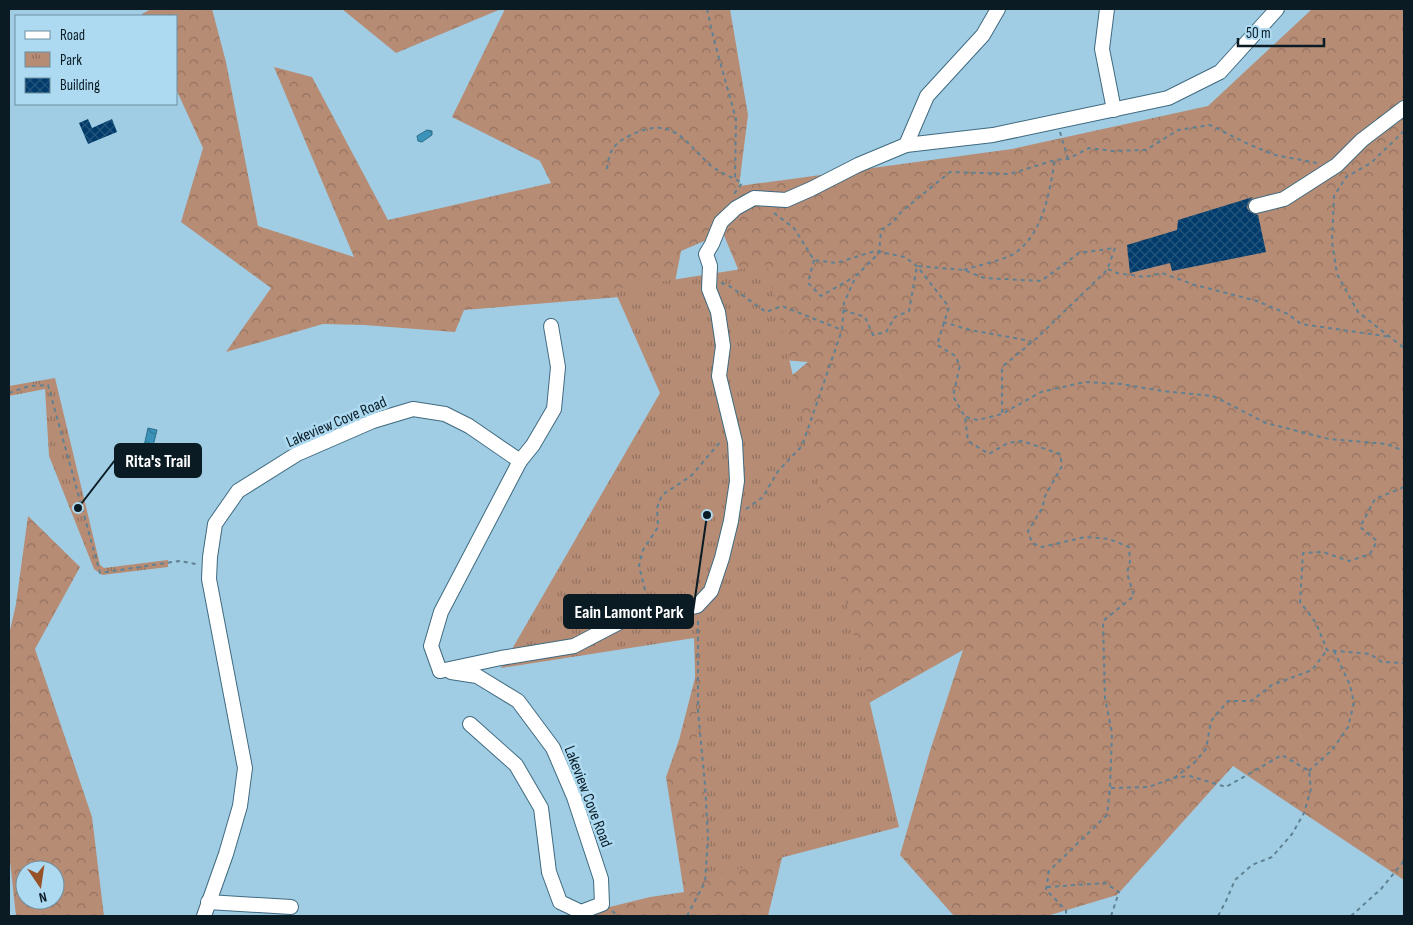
<svg xmlns="http://www.w3.org/2000/svg" width="1413" height="925" font-family="'Sofia Sans Condensed',sans-serif">
	<defs>
		<pattern id="forest-crowns" width="20" height="18" patternUnits="userSpaceOnUse" patternTransform="scale(1.25)"><rect width="20" height="18" fill="#b78c75"/><path d="M2 6a3 3 0 1 1 6 0M12 15a3 3 0 1 1 6 0" fill="none" stroke="#937260"/></pattern>
		<pattern id="park-tufts" width="24" height="20" patternUnits="userSpaceOnUse" patternTransform="scale(1.25)"><rect width="24" height="20" fill="#b78c75"/><path d="M3 7l-1-3M5 7V3M7 7l1-3M15 17l-1-3M17 17v-4M19 17l1-3" fill="none" stroke="#937260"/></pattern>
		<pattern id="water-waves" width="16" height="10" patternUnits="userSpaceOnUse" patternTransform="scale(1.25)"><rect width="16" height="10" fill="#3b93b9"/><path d="M0 5q4-4 8 0t8 0" fill="none" stroke="#307796"/></pattern>
		<pattern id="building-cross-hatch" width="8" height="8" patternUnits="userSpaceOnUse" patternTransform="scale(1.25)"><rect width="8" height="8" fill="#003b6b"/><path d="M0 0l8 8M0 8l8-8" fill="none" stroke="#24557b"/></pattern>
	</defs>
	<rect width="100%" height="100%" fill="#a0cde4"/>
	<g fill="url(#forest-crowns)" fill-rule="evenodd">
		<polygon points="151,9 212,9 226,62 258,226 354,257 274,67 312,77 388,220 551,183 540,161 452,117 505,9 730,9 748,115 739,186 1012,149 1208,106 1312,9 1404,9 1404,880 1233,766 1117,895 1047,916 954,916 900,855 930,751 963,650 844,717 796,799 768,916 573,916 650,897 684,892 666,777 679,740 703,647 754,407 808,362 741,357 751,300 723,233 681,251 660,360 620,297 464,310 455,332 364,325 323,324 226,352 271,288 181,222 203,148 176,89 176,16 143,16 142,14"/>
		<polygon points="342,9 501,9 396,53"/>
		<path d="M 28,516 L 80,567 L 35,649 L 92,817 L 104,916 L 16,916 L 9,852 L 9,635 L 16,604 ZM 25,870 L 55,870 L 55,900 L 25,900 Z"/>
	</g>
	<g fill="url(#park-tufts)">
		<polygon points="767,265 899,827 700,879 706,796 697,739 694,638 501,668 660,393 614,289"/>
		<polygon points="55,378 100,565 104,568 168,560 168,567 102,575 94,569 49,456 45,389 9,396 9,386"/>
	</g>
	<g fill="url(#water-waves)" stroke="#2c6f8c">
		<polygon points="427,130 432,131 432,135 422,142 418,141 417,136"/>
		<polygon points="148,428 157,430 153,446 144,446"/>
	</g>
	<g fill="url(#building-cross-hatch)">
		<polygon points="88,119 92,128 112,119 117,132 88,144 79,123"/>
		<polygon points="1253,197 1248,203 1247,208 1250,212 1258,215 1266,252 1172,271 1170,263 1130,273 1127,245 1177,230 1178,220"/>
	</g>
	<g fill="none" stroke-linecap="round" stroke-linejoin="round">
		<g stroke="#406a7f" stroke-width="16">
			<g id="minor">
				<polyline points="998,9 983,35 927,96 906,145 993,135 1168,98 1220,72 1277,9"/>
				<polyline points="1107,9 1102,49 1114,110"/>
				<polyline points="1256,206 1284,199 1337,165 1362,140 1404,108"/>
				<polyline points="520,461 533,445 554,409 558,367 551,326"/>
				<polyline points="440,671 501,658 574,646 643,610 668,612 697,606 711,591 722,558 731,521 737,481 735,442 719,376 723,346 718,312 709,289 710,266 706,254 712,244 721,222 736,208 754,198 786,200 811,189 858,165 906,145"/>
				<polyline points="451,672 477,676 518,701 553,748 574,797 601,879 602,904 581,912 560,902 549,872 541,808 516,765 470,724"/>
				<polyline points="208,902 291,907"/>
				<polyline points="204,916 226,854 240,806 245,768 209,579 210,557 215,524 238,491 297,454 373,421 413,409 445,414 469,426 520,461 441,612 431,646 440,671"/>
			</g>
		</g>
		<g stroke="#608192" stroke-width="2" stroke-dasharray="4 4" stroke-linecap="butt">
			<polyline points="707,9 714,40 736,119 735,179"/>
			<polyline points="1404,131 1371,163 1346,177 1334,196 1332,242 1337,274 1358,312 1404,348"/>
			<polyline points="1060,132 1068,159"/>
			<path d="M 607,169 C 609,151 613,144 629,136 C 671,115 682,138 709,164 C 718,172 732,177 742,183 L 734,194"/>
			<polyline points="774,213 794,228 814,260 836,263 875,251 905,257 917,266 949,307 937,345 954,355 960,365 953,396 965,417 968,441 989,454 1008,443 1022,441 1060,454 1062,466 1044,498 1043,507 1028,531 1032,543 1042,547 1085,537 1109,539 1129,547 1130,561 1127,573 1134,596 1103,621 1105,698 1112,733 1110,788 1107,815 1049,871 1046,890 1066,910 1066,916"/>
			<polyline points="814,260 808,283 821,296 854,277"/>
			<polyline points="1108,269 1117,273 1145,277 1162,273 1195,285 1257,301 1288,314 1301,324 1391,337"/>
			<path d="M 964,270 C 975,266 1008,259 1015,253 C 1044,232 1049,193 1055,160"/>
			<polyline points="721,283 728,285 766,312 782,306 842,330 844,303 856,276 879,253 881,230 893,222 901,212 950,172 1010,174 1055,160 1068,159 1089,148 1112,151 1146,150 1178,130 1210,125 1248,144 1275,155 1317,163"/>
			<path d="M 843,310 L 865,317 L 873,335 L 886,332 L 895,317 L 909,311 L 917,266 L 964,270 L 984,278 L 1041,281 L 1079,253 L 1115,248 C 1112,255 1109,268 1105,272 L 1038,337 L 1002,367 L 1002,414 L 1041,392 L 1085,382 L 1121,384 L 1162,391 L 1213,396 L 1266,423 L 1329,439 L 1387,444 L 1404,451"/>
			<polyline points="943,322 970,330 1031,341"/>
			<polyline points="9,393 29,386 48,385 100,573 179,561 196,564"/>
			<polyline points="966,417 978,420 1002,414"/>
			<polyline points="1404,487 1375,499 1360,527 1377,541 1370,554 1349,561 1323,552 1303,553 1300,602 1316,623 1327,650 1370,654 1382,662 1404,663"/>
			<polyline points="746,509 763,497 778,471 802,446 842,330"/>
			<polyline points="645,598 646,594 639,566 643,550 658,527 657,508 662,495 691,476 721,441"/>
			<polyline points="1309,771 1332,750 1348,727 1354,703 1350,685 1334,651"/>
			<polyline points="1174,778 1194,763 1206,749 1211,721 1228,701 1251,701 1272,685 1312,670 1327,650"/>
			<polyline points="1111,788 1149,787 1173,778 1190,776 1226,787 1282,755 1309,771 1311,789 1304,813 1292,834 1272,857 1252,865 1235,880 1226,901 1218,916"/>
			<polyline points="1047,887 1105,883 1119,892 1111,916"/>
			<polyline points="612,911 619,916"/>
			<polyline points="687,916 705,882 708,837 705,785 698,711 698,619"/>
			<polyline points="1351,916 1381,889 1404,861"/>
		</g>
		<use href="#minor" stroke="#fff" stroke-width="14"/>
	</g>
	<g text-anchor="middle" stroke-width="5" stroke-linejoin="round" paint-order="stroke">
		<g font-size="16" fill="#0a1b24" stroke="#addaf1">
			<text transform="translate(336 421) rotate(-23)" y="6">Lakeview Cove Road</text>
			<text transform="translate(589 796) rotate(69)" y="6">Lakeview Cove Road</text>
		</g>
	</g>
	<path fill="none" stroke="#0a1b24" stroke-width="2" d="M78 508L115 460M707 515L693 612"/>
	<g fill="#0a1b24" stroke="#addaf1" stroke-width="2">
		<circle cx="78" cy="508" r="5"/>
		<circle cx="707" cy="515" r="5"/>
	</g>
	<g fill="#0a1b24" stroke="#0a1b24" stroke-width="2">
		<rect x="115" y="444" width="86" height="33" rx="5"/>
		<rect x="564" y="595" width="129" height="33" rx="5"/>
	</g>
	<g font-size="18" text-anchor="middle" font-weight="bold" fill="#fff">
		<text x="158" y="467">Rita's Trail</text>
		<text x="629" y="618">Eain Lamont Park</text>
	</g>
	<rect width="1413" height="925" fill="none" stroke="#0a1b24" stroke-width="20"/>
	<rect x="15" y="15" width="162" height="90" fill="#addaf1" stroke="#6c8e9f"/>
	<rect x="25" y="31" width="25" height="8" fill="#ffffff" stroke="#6c8e9f"/>
	<text x="60" y="40" font-size="15" fill="#0a1b24">Road</text>
	<rect x="25" y="52" width="25" height="15" fill="url(#park-tufts)" stroke="#6c8e9f"/>
	<text x="60" y="65" font-size="15" fill="#0a1b24">Park</text>
	<rect x="25" y="78" width="25" height="15" fill="url(#building-cross-hatch)" stroke="#6c8e9f"/>
	<text x="60" y="90" font-size="15" fill="#0a1b24">Building</text>
	<g transform="translate(40 885) rotate(167)"><circle r="24" fill="#addaf1" stroke="#6c8e9f"/>
	<path d="M0-4L9 19L0 12L-9 19Z" fill="#965126"/>
	<text y="-8" font-size="14" font-weight="bold" text-anchor="middle" fill="#0a1b24">N</text>
	</g>
	<path d="M1238 38v8h86v-8" fill="none" stroke="#0a1b24" stroke-width="2.5"/>
	<text x="1246" y="38" font-size="15" fill="#0a1b24" stroke="#addaf1" stroke-width="4" paint-order="stroke">50 m</text>
</svg>
